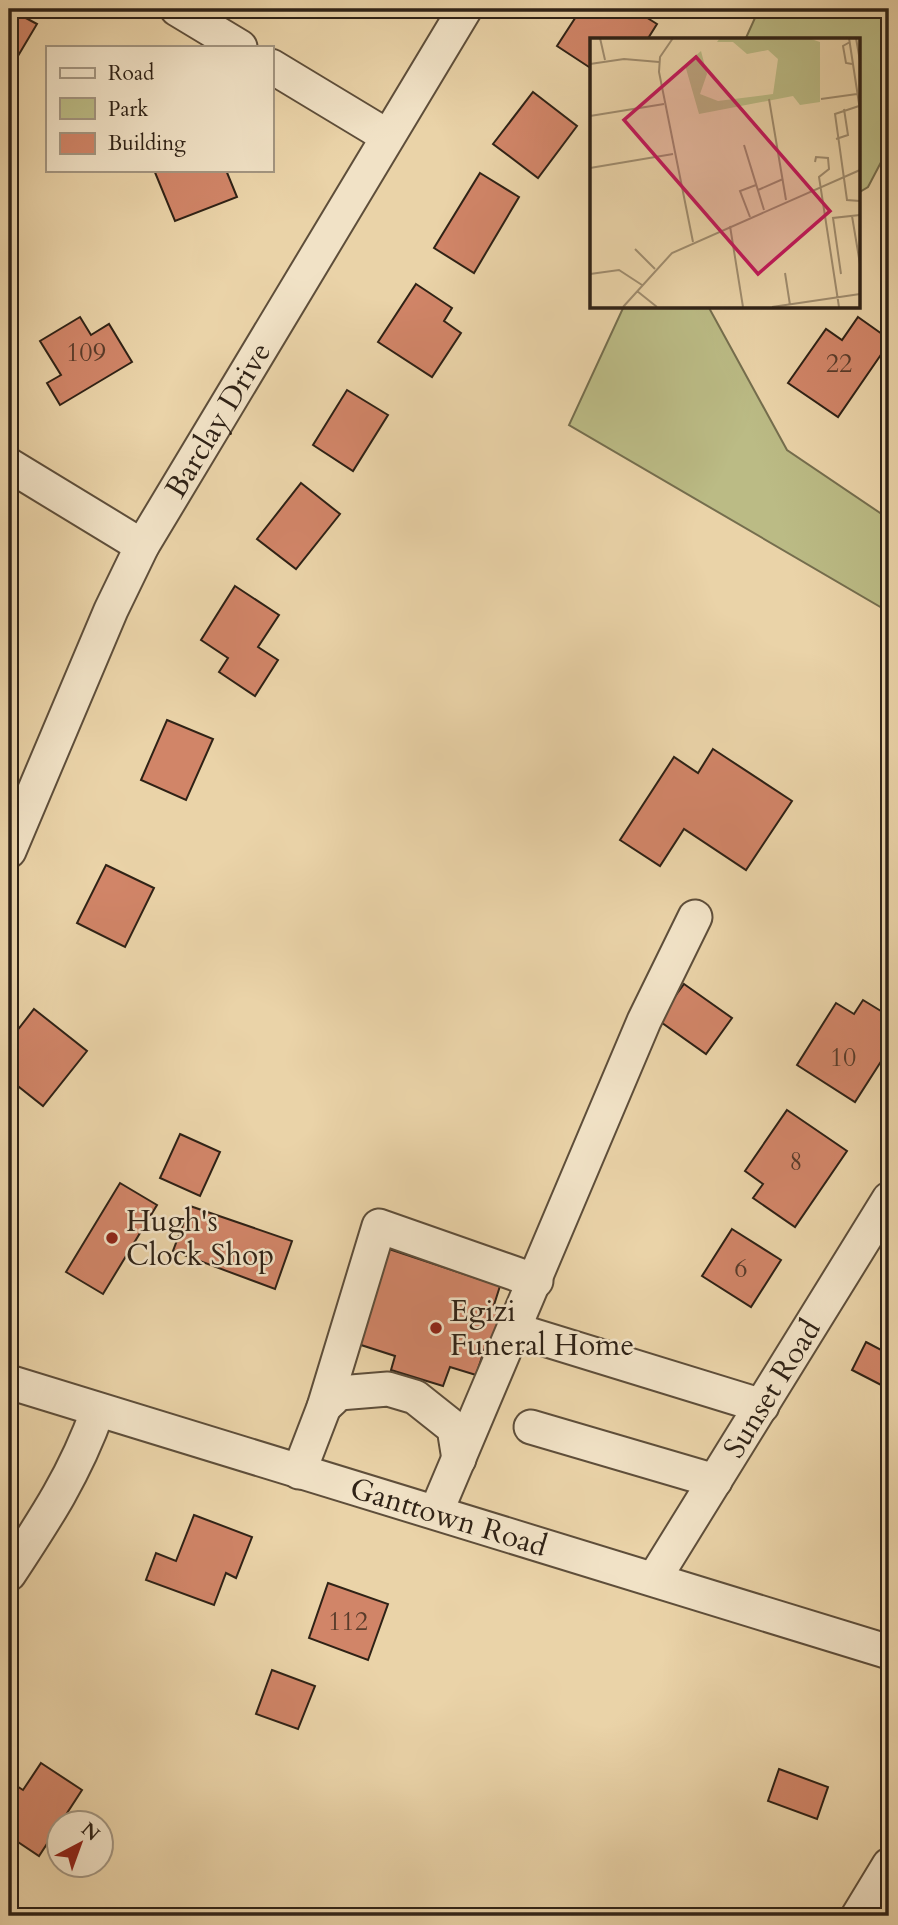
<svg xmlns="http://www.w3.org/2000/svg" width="898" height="1925" font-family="Cardo,serif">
	<rect width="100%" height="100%" fill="#ead3a8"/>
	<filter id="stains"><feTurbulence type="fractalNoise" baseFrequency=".00286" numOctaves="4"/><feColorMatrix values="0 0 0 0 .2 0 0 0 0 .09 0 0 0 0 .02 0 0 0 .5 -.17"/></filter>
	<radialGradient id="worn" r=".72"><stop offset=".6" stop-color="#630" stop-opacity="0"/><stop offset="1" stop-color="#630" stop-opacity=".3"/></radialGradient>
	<g fill="#bbbb85" stroke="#756e4e" stroke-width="2">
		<polygon points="759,9 889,9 889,147 868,187 858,193 858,40 745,40"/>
		<polygon points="624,306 708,306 787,450 889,519 889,612 569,425"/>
	</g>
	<g fill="#d18568" stroke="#2f2216" stroke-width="2">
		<polygon points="9,9 37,24 9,71"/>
		<polygon points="581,9 633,9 657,24 647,40 592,40 592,69 557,46"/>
		<polygon points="533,92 577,126 538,178 493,144"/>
		<polygon points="154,170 226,170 237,197 175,221"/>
		<polygon points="480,173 519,197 474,273 434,248"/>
		<polygon points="416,284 452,308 444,321 461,333 432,377 378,342"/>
		<polygon points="80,317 91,335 109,324 132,362 60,405 47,383 61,375 40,341"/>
		<polygon points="858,317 889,339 889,343 838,417 788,383 826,329 842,340"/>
		<polygon points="347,390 388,415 353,471 313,445"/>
		<polygon points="301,483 340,514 296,569 257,539"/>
		<polygon points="235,586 279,615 258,647 278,660 255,696 219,672 228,658 201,640"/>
		<polygon points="167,720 213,739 186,800 141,780"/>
		<polygon points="713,749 792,801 746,870 684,829 660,866 620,840 674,757 698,773"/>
		<polygon points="106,865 154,888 125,947 77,923"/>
		<polygon points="684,984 732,1018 706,1054 658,1020"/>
		<polygon points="863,1000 889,1016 889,1049 855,1102 797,1065 836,1003 854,1014"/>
		<polygon points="34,1009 87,1051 43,1106 9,1079 9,1041"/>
		<polygon points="787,1110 847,1151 795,1227 753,1198 763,1184 745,1171"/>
		<polygon points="180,1134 220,1152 200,1196 160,1178"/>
		<polygon points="120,1183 157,1205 103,1294 66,1272"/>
		<polygon points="190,1206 292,1241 275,1289 173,1251"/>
		<polygon points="732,1229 781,1260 751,1307 702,1276"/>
		<polygon points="389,1249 500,1286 494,1305 514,1311 502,1350 486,1345 476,1375 450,1367 443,1386 391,1370 395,1356 358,1344"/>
		<polygon points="866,1342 889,1354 889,1389 852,1370"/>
		<polygon points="194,1515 252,1537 236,1578 226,1573 214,1605 146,1580 156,1553 176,1561"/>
		<polygon points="328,1583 388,1604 368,1660 309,1638"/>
		<polygon points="272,1670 315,1686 298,1729 256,1714"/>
		<polygon points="41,1763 82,1790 39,1856 9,1836 9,1781 23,1790"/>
		<polygon points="779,1769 828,1787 817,1819 768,1801"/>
	</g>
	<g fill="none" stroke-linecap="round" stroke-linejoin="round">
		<g stroke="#5e4e3a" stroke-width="37">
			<g id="minor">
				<polyline points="177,9 240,47"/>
				<polyline points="271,66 387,136"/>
				<polyline points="9,465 142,546"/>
				<path id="s1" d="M 9,851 L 111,610 L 142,546 L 465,9"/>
				<polyline points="515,1330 762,1406"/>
				<path id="s2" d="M 9,1382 L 889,1652"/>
				<polyline points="324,1407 339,1393 388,1389 415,1397 454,1428 459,1459"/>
				<polyline points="531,1427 715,1481"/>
				<polyline points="299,1472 324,1407 379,1226 536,1281"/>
				<polyline points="436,1512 644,1021 695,917"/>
				<path d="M 9,1574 C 46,1518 75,1474 98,1410"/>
				<path id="s3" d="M 654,1579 L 889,1199"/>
				<polyline points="858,1916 889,1865"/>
			</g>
		</g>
		<use href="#minor" stroke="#f1e2c6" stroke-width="33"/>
	</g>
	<g fill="#8f2418" stroke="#f1e2c6" stroke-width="2.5">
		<circle cx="112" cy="1238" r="7"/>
		<circle cx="436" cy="1328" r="7"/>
	</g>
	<g text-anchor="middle" stroke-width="5" stroke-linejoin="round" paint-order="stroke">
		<g font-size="26" fill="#583b2a">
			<text x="86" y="361">109</text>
			<text x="839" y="372">22</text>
			<text x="843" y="1066">10</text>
			<text x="796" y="1170">8</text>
			<text x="741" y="1277">6</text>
			<text x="348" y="1630">112</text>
		</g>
		<g font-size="30" fill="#2f2216" stroke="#f1e2c6">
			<text dy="10" stroke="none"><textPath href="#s1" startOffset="480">Barclay Drive</textPath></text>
			<text dy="10" stroke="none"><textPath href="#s3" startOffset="224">Sunset Road</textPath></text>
			<text dy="10" stroke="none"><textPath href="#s2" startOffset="460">Ganttown Road</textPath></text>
		</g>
		<g font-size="30" fill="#2f2216" stroke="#f1e2c6" text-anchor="start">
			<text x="126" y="1231">Hugh's<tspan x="126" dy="34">Clock Shop</tspan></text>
			<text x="450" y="1321">Egizi<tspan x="450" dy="34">Funeral Home</tspan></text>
		</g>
	</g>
	<g transform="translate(590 38)">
		<rect width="270" height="270" fill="#ead3a8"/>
		<path d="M 130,0 L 218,0 L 230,4 L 230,64 L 210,67 L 203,58 L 109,76 L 95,27 L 111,13 L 117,36 L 110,56 L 128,63 L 183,56 L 188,21 L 178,12 L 157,16 L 143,4 L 127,4 Z" fill="#bbbb85"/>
		<path fill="none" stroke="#9f8c6e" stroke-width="2" d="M 10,0 L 15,22M 83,0 L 70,19 L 69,34 L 103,204M 259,0 L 270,72M 266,0 L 270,23M 260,4 L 253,8 L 256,25 L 262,26M 0,26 L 34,21 L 69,24M 179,61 L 196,162M 231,61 L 267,56M 269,68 L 245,76 L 257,162 L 270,163M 0,78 L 74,66M 246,101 L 258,97 L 254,71M 154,107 L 174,172M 225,124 L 226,119 L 238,120 L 239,131 L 229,139 L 249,269M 0,130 L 83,116M 168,152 L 193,141M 262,178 L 270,226M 160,179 L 150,153 L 166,147M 140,188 L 153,269M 45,211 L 65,231M 195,235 L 200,267M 0,236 L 29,232 L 52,247M 251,236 L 243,180 L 270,177M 47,253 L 67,269M 33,269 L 82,215 L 270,132M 182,269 L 270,256"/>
		<path fill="#c2185b" fill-opacity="0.15" stroke="#c2185b" stroke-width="3.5" d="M 106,19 L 240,173 L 168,236 L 34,82 Z"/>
		<rect width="270" height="270" fill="none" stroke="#2f2216" stroke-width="3.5"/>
	</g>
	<rect width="898" height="1925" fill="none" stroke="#ead3a8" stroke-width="35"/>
	<rect x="10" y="10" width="877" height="1904" fill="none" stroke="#2f2216" stroke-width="3.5"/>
	<rect x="18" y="18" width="863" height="1890" fill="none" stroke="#2f2216" stroke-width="2"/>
	<rect x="46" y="46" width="228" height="126" fill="#f1e2c6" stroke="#a39580" stroke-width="2"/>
	<rect x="60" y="68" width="35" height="10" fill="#f1e2c6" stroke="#a39580" stroke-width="2"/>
	<text x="108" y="80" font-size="21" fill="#2f2216">Road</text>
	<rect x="60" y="98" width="35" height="21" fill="#bbbb85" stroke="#a39580" stroke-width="2"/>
	<text x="108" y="116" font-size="21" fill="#2f2216">Park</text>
	<rect x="60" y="133" width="35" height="21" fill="#d18568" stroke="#a39580" stroke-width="2"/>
	<text x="108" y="150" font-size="21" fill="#2f2216">Building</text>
	<g transform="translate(80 1844) rotate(41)"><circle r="33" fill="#f1e2c6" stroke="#a39580" stroke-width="2"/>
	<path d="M0-5L12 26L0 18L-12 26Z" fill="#8f2418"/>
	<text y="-10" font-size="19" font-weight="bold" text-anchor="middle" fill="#2f2216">N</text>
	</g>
	<rect width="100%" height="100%" filter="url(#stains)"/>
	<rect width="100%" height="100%" fill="url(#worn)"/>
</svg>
